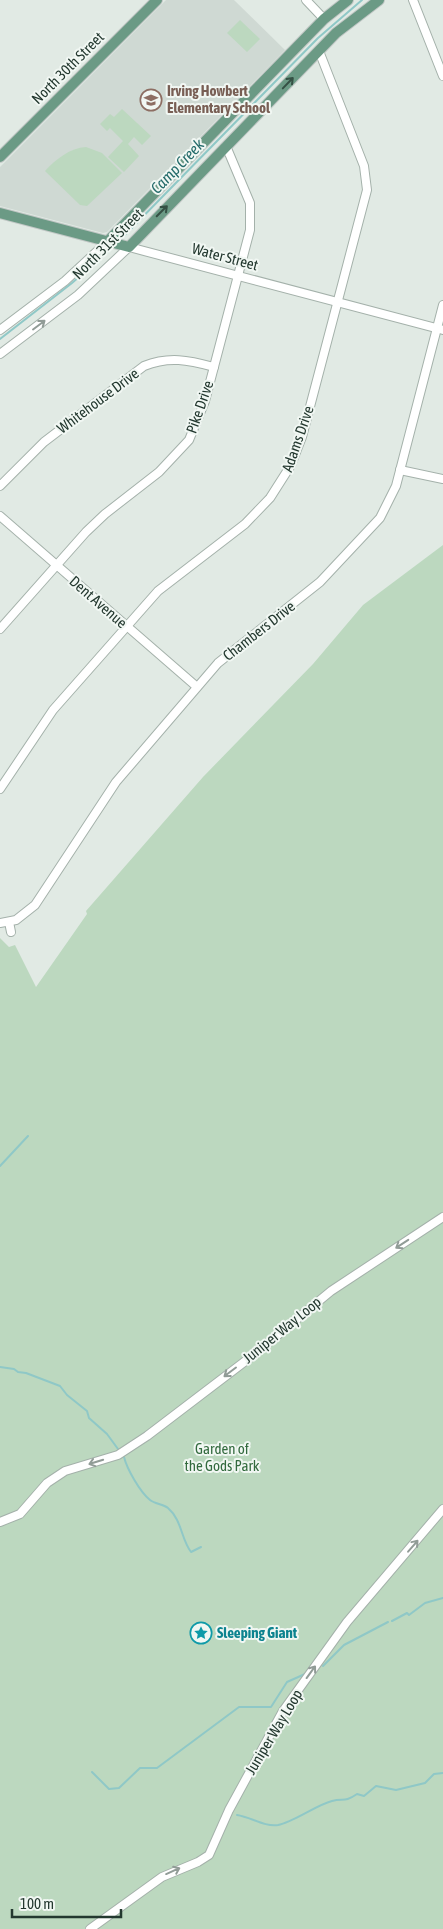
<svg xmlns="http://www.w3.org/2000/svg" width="443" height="1929" font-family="'Asap Condensed',sans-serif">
	<rect width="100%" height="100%" fill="#e1eae4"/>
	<polygon fill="#cfd9d3" points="166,0 234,0 285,50 107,232 103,233 0,206 0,167"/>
	<g fill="#bcd8bf">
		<polygon points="240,20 260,39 247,52 227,33"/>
		<polygon points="122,109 151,136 142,145 134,137 128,144 139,156 124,172 108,157 123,141 110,128 107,131 100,124 110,114 114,117"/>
		<path d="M 86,147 L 102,153 L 122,173 L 87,206 L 80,205 L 45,171 C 56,159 70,148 86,147 Z"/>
		<polygon points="443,545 443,1929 0,1929 0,938 9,947 15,945 36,987 87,914 86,911 203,777 313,664 363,605"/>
	</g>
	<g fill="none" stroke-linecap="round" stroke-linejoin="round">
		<g stroke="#8fc8c7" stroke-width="2">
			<polyline points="119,241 318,38 362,0"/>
			<polyline points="0,339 72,283 114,246"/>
			<polyline points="0,1166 28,1136"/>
			<polyline points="0,1367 14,1369 18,1372 26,1373 60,1386 67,1395 87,1411 89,1418 107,1434 118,1449"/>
			<path d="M 124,1457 C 127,1469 140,1492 150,1500 C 155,1504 163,1504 168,1508 C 182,1520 181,1539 191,1552 L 201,1547"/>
			<polyline points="392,1621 407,1613 409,1615 425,1603 443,1598"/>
			<polyline points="323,1666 344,1645 388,1622"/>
			<polyline points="92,1772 109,1789 119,1788 140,1768 157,1768 239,1707 271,1707 287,1682 305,1674"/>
			<path d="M 237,1815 C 251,1817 264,1827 278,1825 C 294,1822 316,1805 332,1801 C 344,1798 344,1803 357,1794 L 364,1796 L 376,1786 L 396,1790 L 425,1783 L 434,1774 L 443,1773"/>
		</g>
		<g stroke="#a4b1aa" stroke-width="10">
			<g id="minor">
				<polyline points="306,0 324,19"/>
				<polyline points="413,0 443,76"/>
				<polyline points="0,330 65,281 107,242"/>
				<polyline points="0,354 78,295 129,247 443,330"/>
				<polyline points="400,470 443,479"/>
				<path d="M 0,486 L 44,442 L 144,366 C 169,356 188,360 214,367"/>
				<polyline points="0,516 197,687"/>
				<polyline points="0,629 86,532 105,514 159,472 189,440 205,401 250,230 250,203 226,146"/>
				<polyline points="0,789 53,710 158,591 245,524 270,498 291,465 302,437 367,190 364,166 319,51"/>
				<polyline points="9,922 11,932"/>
				<polyline points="0,923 16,920 35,905 116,782 218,663 320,582 380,518 396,486 443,305"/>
				<polyline points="0,1522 20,1514 47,1483 65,1471 118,1455 147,1436 256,1353 331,1291 443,1217"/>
				<polyline points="90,1929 162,1877 198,1862 209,1855 229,1810 283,1711 347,1622 443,1509"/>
			</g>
		</g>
		<g stroke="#c1c7c5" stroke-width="12">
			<g id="major">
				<polyline points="0,157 157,0"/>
				<polyline points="0,213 129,247 336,33 379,0"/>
				<polyline points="107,242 324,19 348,0"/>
			</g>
		</g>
		<use href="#minor" stroke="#fff" stroke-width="8"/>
		<use href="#major" stroke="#6b9a85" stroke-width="10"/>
	</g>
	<defs><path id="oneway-shaft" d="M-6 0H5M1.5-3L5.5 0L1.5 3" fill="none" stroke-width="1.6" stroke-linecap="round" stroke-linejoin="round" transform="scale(1.25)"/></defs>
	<g stroke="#355044">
		<use href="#oneway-shaft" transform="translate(288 83) rotate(-46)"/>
		<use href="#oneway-shaft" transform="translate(162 211) rotate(-45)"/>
	</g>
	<g stroke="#919c97">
		<use href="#oneway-shaft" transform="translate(39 325) rotate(-37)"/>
		<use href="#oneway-shaft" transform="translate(402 1244) rotate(147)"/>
		<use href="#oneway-shaft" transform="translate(230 1372) rotate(143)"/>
		<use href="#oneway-shaft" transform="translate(96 1462) rotate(163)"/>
		<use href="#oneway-shaft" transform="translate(413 1546) rotate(-49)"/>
		<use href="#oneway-shaft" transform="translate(311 1672) rotate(-54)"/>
		<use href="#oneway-shaft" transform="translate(173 1871) rotate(-24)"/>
	</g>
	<defs>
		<g id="school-ring" transform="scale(1.125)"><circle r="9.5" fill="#f1f7f3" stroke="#8d6e63" stroke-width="1.5"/><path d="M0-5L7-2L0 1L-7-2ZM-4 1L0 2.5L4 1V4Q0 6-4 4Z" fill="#8d6e63"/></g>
		<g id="sight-ring" transform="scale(1.125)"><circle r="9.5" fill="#f1f7f3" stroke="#0f9aa8" stroke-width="1.5"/><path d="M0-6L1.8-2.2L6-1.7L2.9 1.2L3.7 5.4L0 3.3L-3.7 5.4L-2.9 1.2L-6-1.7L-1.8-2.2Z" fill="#0f9aa8"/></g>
	</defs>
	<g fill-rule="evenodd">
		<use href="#school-ring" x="151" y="100"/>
		<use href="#sight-ring" x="201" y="1633"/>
	</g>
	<g text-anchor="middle" stroke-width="4" stroke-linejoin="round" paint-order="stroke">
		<g font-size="15" fill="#23382f" stroke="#f1f7f3">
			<text transform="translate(68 68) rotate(-45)" y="5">North 30th Street</text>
			<text transform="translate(108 244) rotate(-45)" y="5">North 31st Street</text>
			<text transform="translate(225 257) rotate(15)" y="5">Water Street</text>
			<text transform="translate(98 401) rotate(-37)" y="5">Whitehouse Drive</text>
			<text transform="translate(200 407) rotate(-71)" y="5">Pike Drive</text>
			<text transform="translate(298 439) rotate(-71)" y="5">Adams Drive</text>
			<text transform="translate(98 602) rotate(41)" y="5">Dent Avenue</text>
			<text transform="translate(259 631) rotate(-38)" y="5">Chambers Drive</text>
			<text transform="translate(282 1330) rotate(-39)" y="5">Juniper Way Loop</text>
			<text transform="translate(274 1732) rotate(-59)" y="5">Juniper Way Loop</text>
		</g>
		<g font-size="15" font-weight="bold" fill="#785e54" stroke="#f1f7f3" text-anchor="start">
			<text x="167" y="96">Irving Howbert<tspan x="167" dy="17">Elementary School</tspan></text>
		</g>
		<g font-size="15" fill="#336a3e" stroke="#f1f7f3">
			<text x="222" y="1454">Garden of<tspan x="222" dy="17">the Gods Park</tspan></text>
		</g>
		<g font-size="15" font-weight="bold" fill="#0d838f" stroke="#f1f7f3" text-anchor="start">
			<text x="217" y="1638">Sleeping Giant</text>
		</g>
		<g font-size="16" font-style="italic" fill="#256c6b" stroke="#f1f7f3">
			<text transform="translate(177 166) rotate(-46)" y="6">Camp Creek</text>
		</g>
	</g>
	<path d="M12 1909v8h109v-8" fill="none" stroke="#23382f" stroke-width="2.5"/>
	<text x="20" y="1909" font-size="15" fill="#23382f" stroke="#f1f7f3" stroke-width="4" paint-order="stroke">100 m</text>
</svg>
